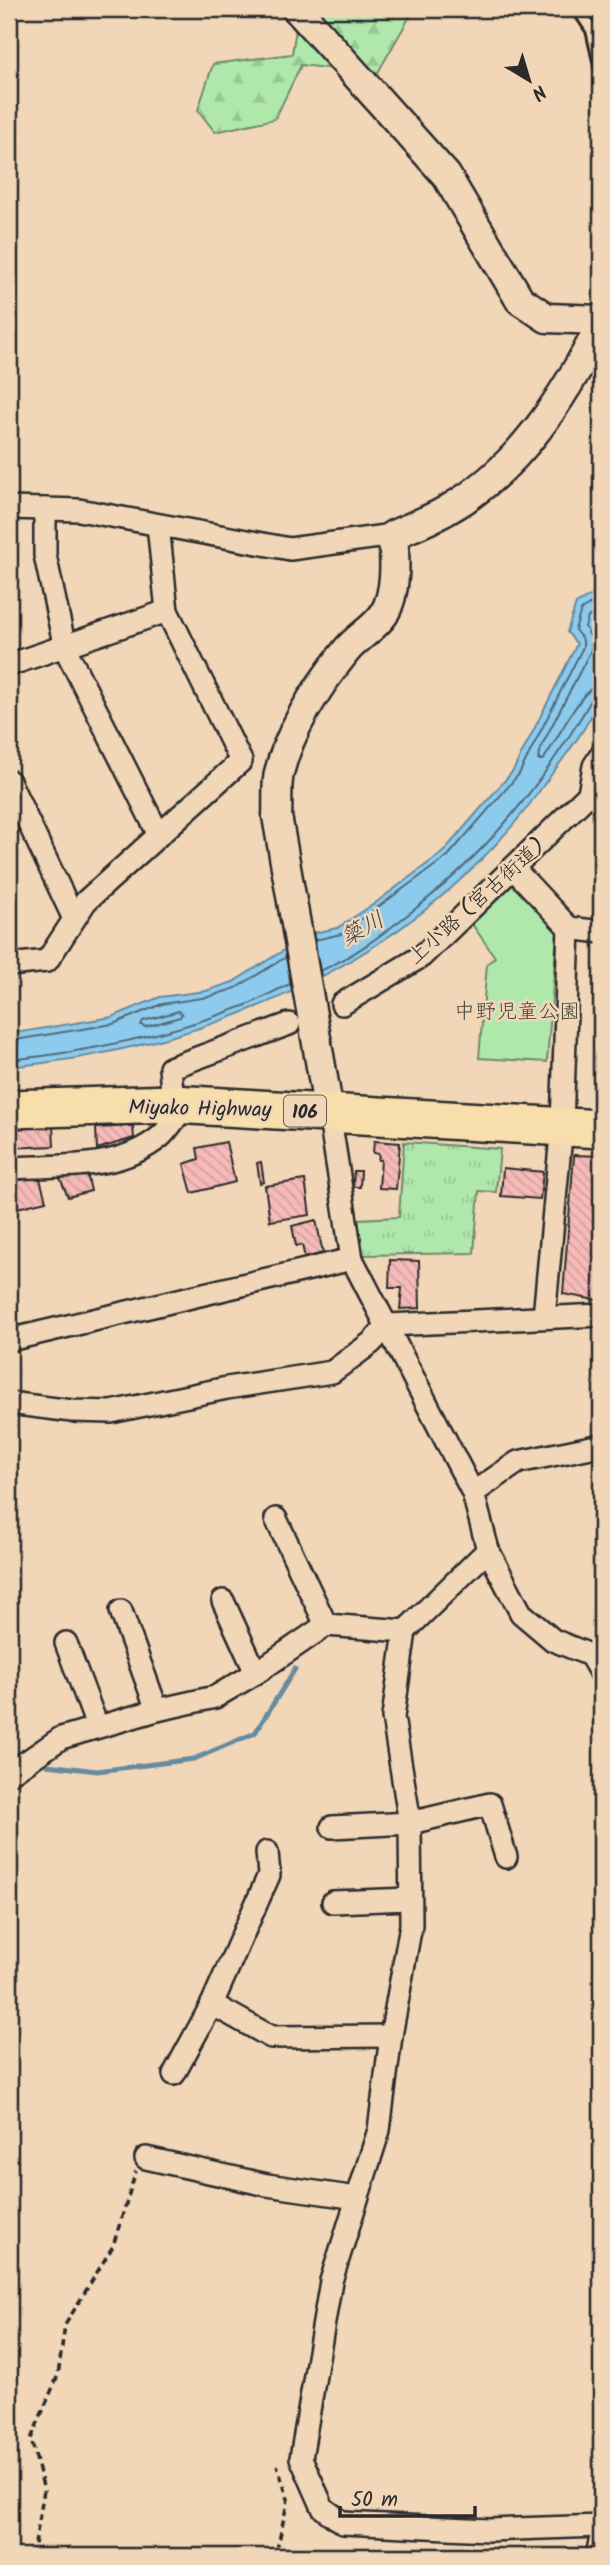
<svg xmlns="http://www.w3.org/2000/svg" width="610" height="2565" font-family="Kalam,'Klee One',sans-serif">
	<defs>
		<pattern id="grass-tufts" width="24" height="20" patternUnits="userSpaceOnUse" patternTransform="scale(1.75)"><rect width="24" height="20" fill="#b0e8ab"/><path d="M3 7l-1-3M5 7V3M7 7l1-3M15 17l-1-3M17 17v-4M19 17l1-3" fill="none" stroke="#98c793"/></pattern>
		<pattern id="forest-firs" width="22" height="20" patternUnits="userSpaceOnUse" patternTransform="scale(1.75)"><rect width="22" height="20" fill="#b0e8ab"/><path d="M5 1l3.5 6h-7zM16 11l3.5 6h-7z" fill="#98c793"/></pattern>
		<pattern id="building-back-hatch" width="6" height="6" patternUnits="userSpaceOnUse" patternTransform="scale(1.75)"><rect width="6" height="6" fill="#f6bab8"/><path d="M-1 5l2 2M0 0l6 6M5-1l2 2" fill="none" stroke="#d3a09e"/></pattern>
	</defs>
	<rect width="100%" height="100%" fill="#f1d6b8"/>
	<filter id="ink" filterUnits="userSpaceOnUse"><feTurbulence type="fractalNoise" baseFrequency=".0143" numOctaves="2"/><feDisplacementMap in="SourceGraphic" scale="14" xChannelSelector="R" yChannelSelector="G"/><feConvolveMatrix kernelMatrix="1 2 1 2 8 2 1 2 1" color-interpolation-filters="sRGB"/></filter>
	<g filter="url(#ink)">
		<polygon fill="url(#grass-tufts)" stroke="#6e8a6b" stroke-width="2" points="404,1142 500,1149 496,1192 479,1191 474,1253 362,1255 358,1219 399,1217"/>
		<polygon fill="url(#forest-firs)" stroke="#6e8a6b" stroke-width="2" points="299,9 413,11 377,74 301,65 275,119 215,132 198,110 213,64 292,54"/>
		<polygon fill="#b0e8ab" stroke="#6e8a6b" stroke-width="2" points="514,882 557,932 547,1062 479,1058 487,964 495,957 472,924"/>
		<path fill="#8ccbed" stroke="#658b9f" stroke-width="2" d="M 601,570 C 601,595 607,680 600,697 C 588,729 563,758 543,786 C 421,959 215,1047 9,1067 L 9,1034 L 112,1017 L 160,997 L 206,991 L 233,982 L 310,934 L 337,928 L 374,904 L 443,852 L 513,771 L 577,644 L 567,632 L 576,604 L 592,595 Z"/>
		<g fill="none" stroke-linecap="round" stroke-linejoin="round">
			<g stroke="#526b79" stroke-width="2">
				<path d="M 601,608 L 588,617 L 585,627 L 592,639 L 591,650 L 542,745 L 538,760 L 543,760 C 557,742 581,686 601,684"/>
				<polyline points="315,940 341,934 448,856 519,774 583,647 583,640 575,630 581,610 597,600 601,589"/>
				<path d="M 320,971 C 352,957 379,937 406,916 C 486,855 543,784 593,697 L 601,693"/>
				<polygon points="179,1011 182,1014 180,1017 145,1027 141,1025 143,1021"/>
				<polyline points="9,1041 113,1024 162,1004 208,997 236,988 286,957"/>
				<path d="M 9,1060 C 88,1052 167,1035 241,1007 C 258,1001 274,991 290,984"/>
			</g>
			<polyline stroke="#658b9f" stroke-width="5" points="47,1765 97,1771 194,1759 255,1733 295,1669"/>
		</g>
		<g fill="url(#building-back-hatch)" stroke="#2b2b2b" stroke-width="2">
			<polygon points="53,1126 54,1146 9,1148 9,1128"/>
			<polygon points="133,1126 134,1138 97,1149 96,1128"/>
			<polygon points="374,1141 400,1143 396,1189 379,1188 381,1160 378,1160 379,1154 373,1153"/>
			<polygon points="226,1142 235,1182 192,1193 184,1164 199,1159 197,1148"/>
			<polygon points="574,1155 601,1156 601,1301 563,1294"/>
			<polygon points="261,1162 264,1182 260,1183 257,1163"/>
			<polygon points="503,1168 543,1172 540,1199 501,1196"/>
			<polygon points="86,1169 91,1191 68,1197 60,1178 64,1177 63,1173"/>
			<polygon points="354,1171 361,1171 360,1187 353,1187"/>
			<polygon points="39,1175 46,1201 9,1210 9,1183"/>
			<polygon points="305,1180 310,1215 270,1221 265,1186"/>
			<polygon points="316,1220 323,1253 305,1258 302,1245 296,1246 292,1226"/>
			<polygon points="390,1260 419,1261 420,1308 400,1309 402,1288 389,1288"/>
		</g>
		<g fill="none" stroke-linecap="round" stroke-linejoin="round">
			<g stroke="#2b2b2b" stroke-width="16">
				<polyline id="lane" points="578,9 592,30 601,70"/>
			</g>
			<g stroke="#2b2b2b" stroke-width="26">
				<g id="street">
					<polyline points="9,508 79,510 290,549 393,535"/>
					<polyline points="45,509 45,555 65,648 158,833"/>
					<polyline points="9,665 167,611"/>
					<polyline points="9,781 74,919"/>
					<polyline points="589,794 594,766 601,755"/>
					<polyline points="514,869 569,928 601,932"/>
					<polyline points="9,965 47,961 86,901 241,761 167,611 158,525"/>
					<polyline points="342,1004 422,956 589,794 601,787"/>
					<polyline points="173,1104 170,1068 289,1024"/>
					<polyline points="329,1112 352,1259 473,1493 488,1550 521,1613 553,1640 590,1655 601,1674"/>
					<path d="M 9,1168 C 60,1165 120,1171 161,1136 C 170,1128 177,1115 185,1106"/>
					<polyline points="544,1317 562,1125 569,928"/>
					<polyline points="9,1340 352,1259"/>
					<polyline points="9,1403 72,1411 111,1412 227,1388 332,1372 371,1343 388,1325 601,1315"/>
					<polyline points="473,1493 518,1462 601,1445"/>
					<polyline points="276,1519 326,1625"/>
					<polyline points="488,1550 405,1631 393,1717 410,1823 411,1925 391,2036 379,2130 331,2281 301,2458 323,2508 343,2523 489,2530 601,2526"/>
					<polyline points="223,1601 256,1673"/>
					<polyline points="121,1611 157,1710"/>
					<polyline points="66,1643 97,1726"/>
					<polyline points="9,1774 61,1738 157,1710 215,1697 256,1673 326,1625 405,1631"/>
					<polyline points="332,1827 410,1823 490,1804 506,1857"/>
					<polyline points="333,1902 409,1899"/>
					<polyline points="212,2004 271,2037 391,2036"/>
					<polyline points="174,2074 212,2004 269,1875 267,1852"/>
					<polyline points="146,2158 267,2185 357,2198"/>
					<polyline points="597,2556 601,2537"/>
				</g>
			</g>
			<g stroke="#2b2b2b" stroke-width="33">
				<g id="secondary">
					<polyline points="297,9 446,175 520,300 547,318 601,320"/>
					<path d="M 329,1112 L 277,816 C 278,802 276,786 279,773 C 290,728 317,687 346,651 C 356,638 375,628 384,614 C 397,592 395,559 393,535 C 411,527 430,520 447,510 C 520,469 564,397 601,325"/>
				</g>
			</g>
			<g stroke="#2b2b2b" stroke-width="42">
				<polyline id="highway" points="9,1109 173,1104 601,1129"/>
			</g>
			<g stroke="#2b2b2b" stroke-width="3.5" stroke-dasharray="7 5" stroke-linecap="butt">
				<polyline points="277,2550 288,2499 277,2465"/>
				<polyline points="33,2556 44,2490 31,2439 58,2375 65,2325 113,2246 136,2171"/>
			</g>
			<use href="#lane" stroke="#f1d6b8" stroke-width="10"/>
			<use href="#street" stroke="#f1d6b8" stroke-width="21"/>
			<use href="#secondary" stroke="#f1d6b8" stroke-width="28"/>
			<use href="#highway" stroke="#f8deab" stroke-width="37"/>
		</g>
	</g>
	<g text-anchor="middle" stroke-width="5" stroke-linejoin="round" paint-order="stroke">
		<rect fill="#f1d6b8" stroke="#665e55" stroke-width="2" x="284" y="1095.5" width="42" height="31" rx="5"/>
		<g font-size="19" font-weight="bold" fill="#2b2b2b">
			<text x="305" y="1118">106</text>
		</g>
		<g font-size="21" fill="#2b2b2b" stroke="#f1d6b8">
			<text transform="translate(476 901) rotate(-42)" y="7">上小路 (宮古街道)</text>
			<text transform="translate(200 1108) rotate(1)" y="7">Miyako Highway</text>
		</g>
		<g font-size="21" fill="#3f473e" stroke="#f1d6b8">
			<text x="517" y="1018">中野児童公園</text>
		</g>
		<g font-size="23" font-style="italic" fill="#3a4348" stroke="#f1d6b8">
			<text transform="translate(362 928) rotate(-29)" y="8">簗川</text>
		</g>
	</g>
	<rect width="610" height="2565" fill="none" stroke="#f1d6b8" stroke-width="35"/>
	<rect x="18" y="18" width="575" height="2530" fill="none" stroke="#2b2b2b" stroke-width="2.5" filter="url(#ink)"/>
	<g transform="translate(529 80) rotate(142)" stroke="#f1d6b8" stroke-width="5" paint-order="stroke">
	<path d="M0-5L12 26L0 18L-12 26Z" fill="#2b2b2b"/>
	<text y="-10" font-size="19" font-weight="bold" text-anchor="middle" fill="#2b2b2b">N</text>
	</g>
	<path d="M340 2506v10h135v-10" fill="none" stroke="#2b2b2b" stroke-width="3.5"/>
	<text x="351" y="2506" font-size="21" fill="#2b2b2b" stroke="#f1d6b8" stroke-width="5" paint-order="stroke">50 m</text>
</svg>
